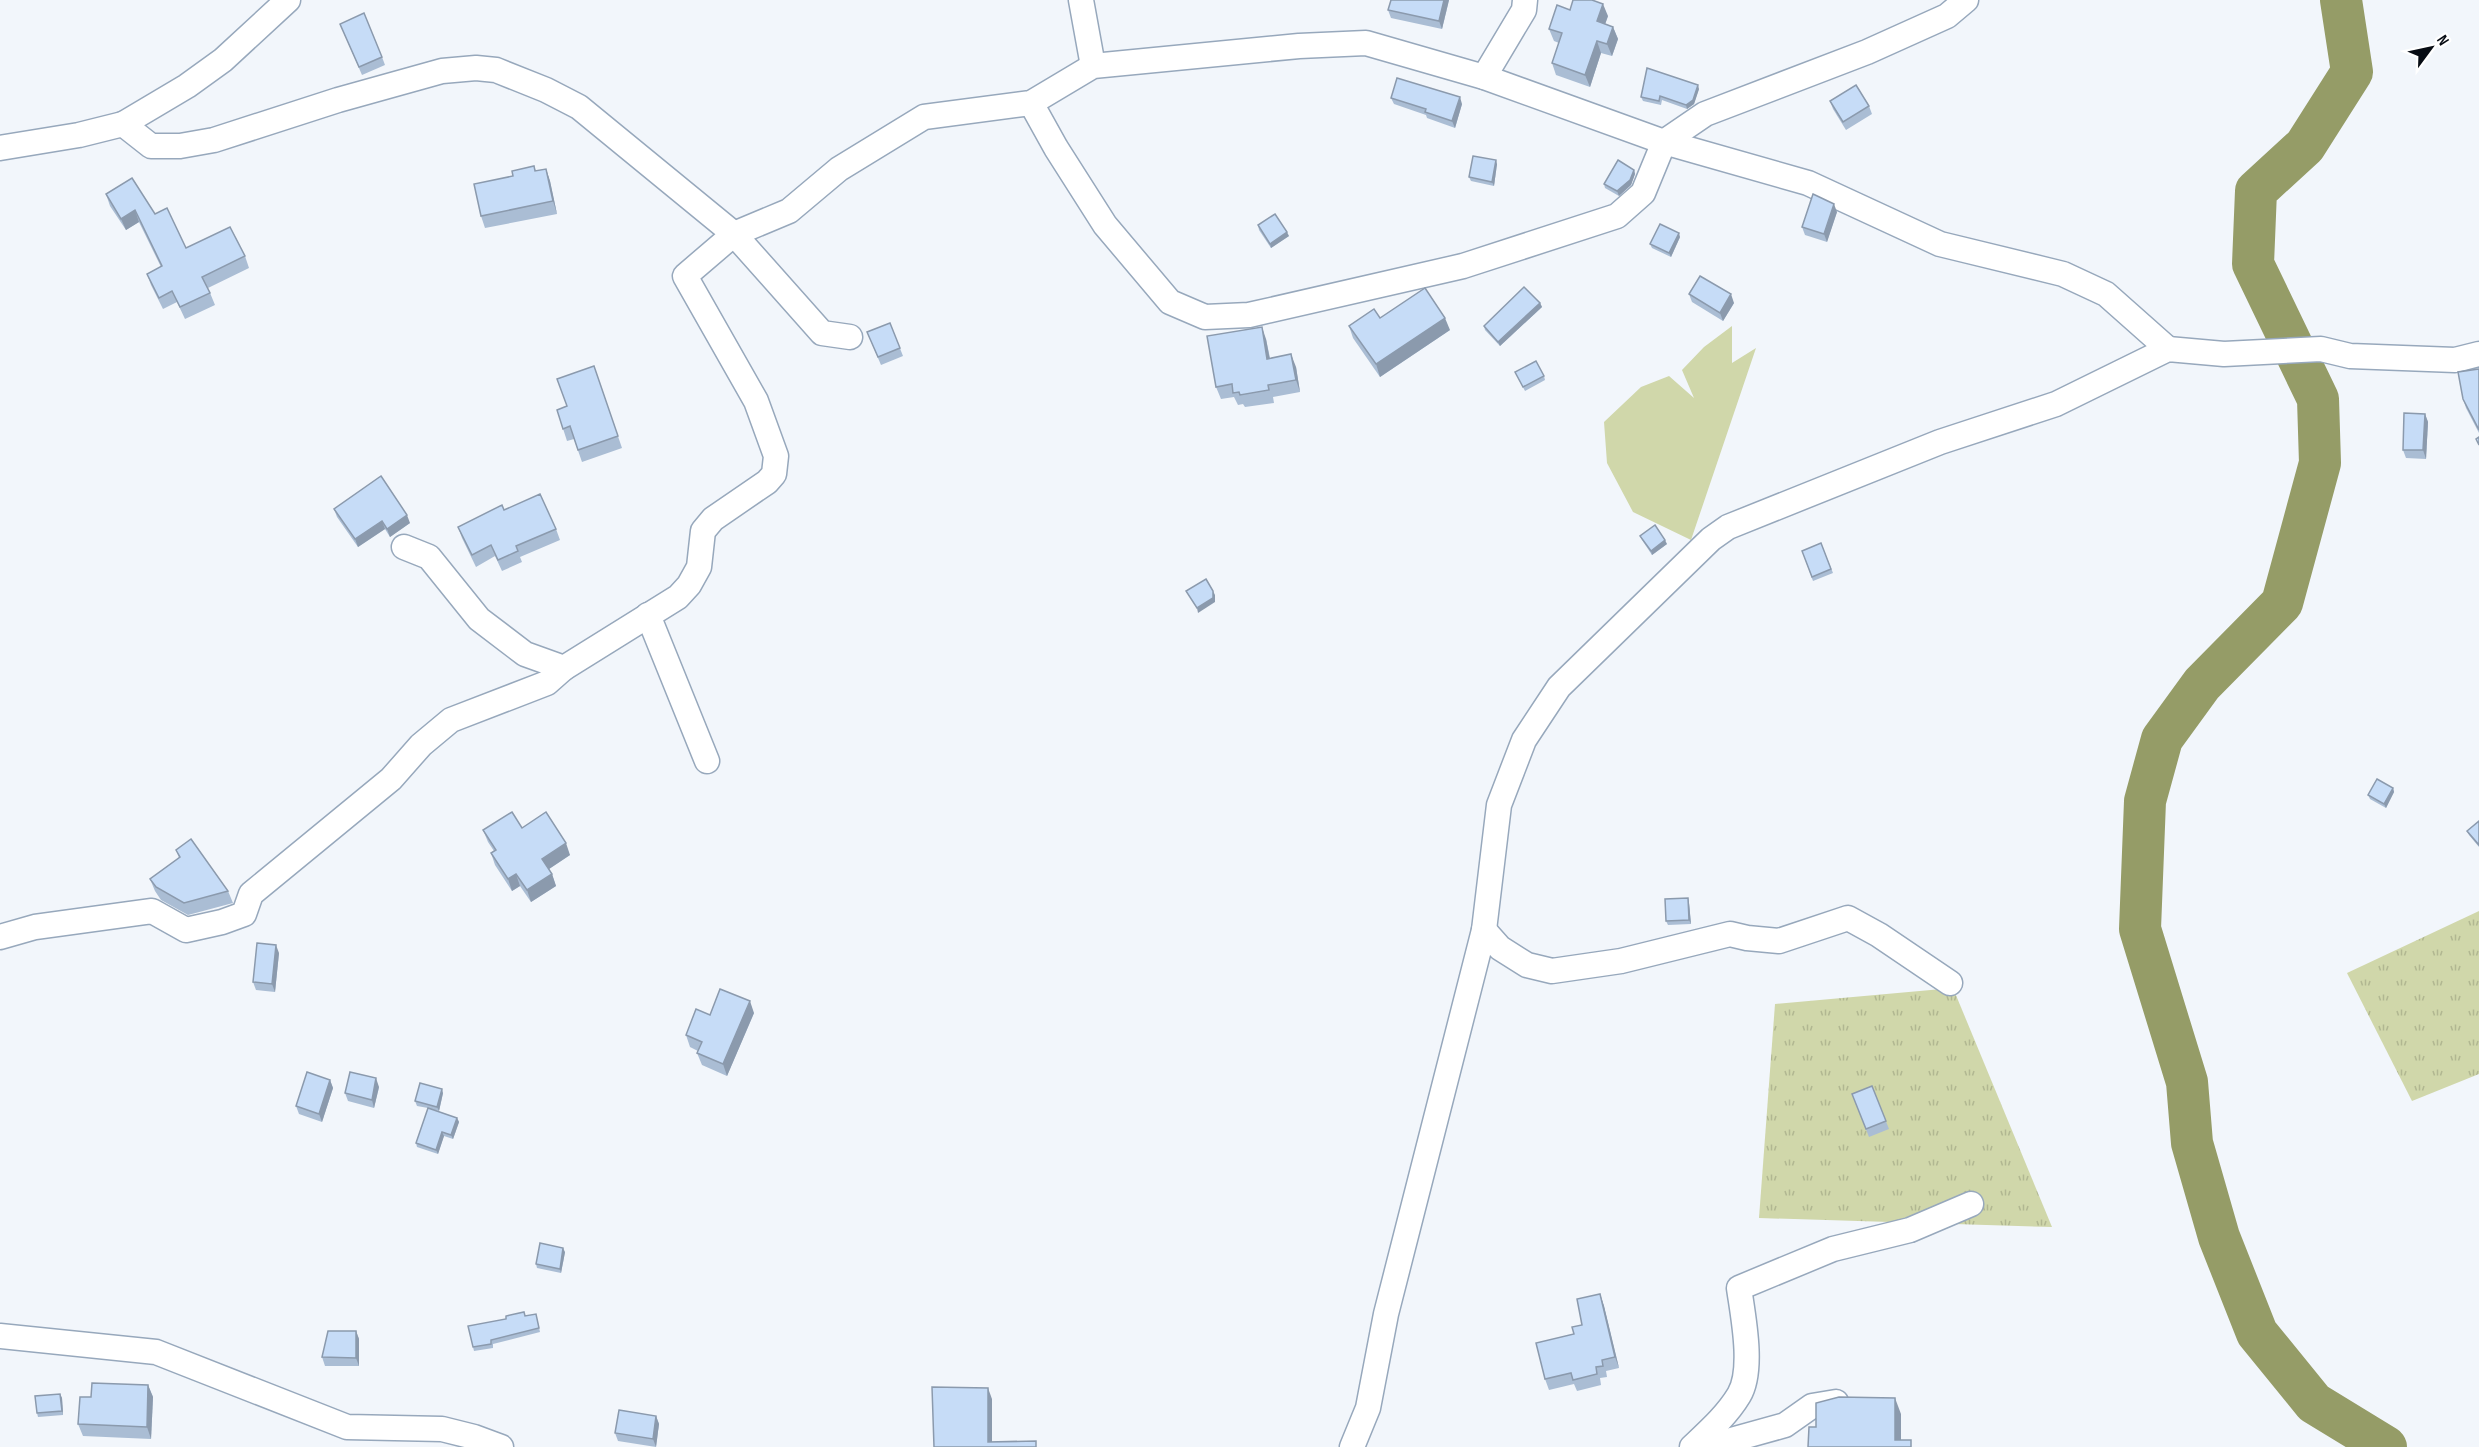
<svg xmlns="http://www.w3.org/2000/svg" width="2479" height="1447" font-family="'Sofia Sans Condensed',sans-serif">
	<defs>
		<pattern id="grass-tufts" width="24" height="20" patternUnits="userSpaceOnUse" patternTransform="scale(1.5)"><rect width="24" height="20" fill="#d0d7aa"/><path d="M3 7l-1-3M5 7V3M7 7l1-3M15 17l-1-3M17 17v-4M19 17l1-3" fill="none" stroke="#b1b791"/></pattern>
	</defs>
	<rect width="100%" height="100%" fill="#f2f6fb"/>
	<g fill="url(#grass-tufts)">
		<polygon points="2479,911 2479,1074 2412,1101 2347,973"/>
		<polygon points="1953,988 2052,1227 1759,1218 1775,1004"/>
	</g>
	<polygon fill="#d0d7aa" points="1732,326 1732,363 1756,348 1691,540 1633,512 1607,463 1604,422 1641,387 1669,376 1694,398 1682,370 1704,347"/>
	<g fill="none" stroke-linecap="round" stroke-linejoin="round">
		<polyline stroke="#959c67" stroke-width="42" points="2341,0 2352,72 2305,146 2256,191 2253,264 2318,399 2320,463 2282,603 2202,684 2162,739 2145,801 2140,929 2187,1082 2192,1143 2219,1237 2257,1333 2314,1403 2386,1447"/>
		<g stroke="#97a8bc" stroke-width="27">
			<g id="minor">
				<polyline points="1081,0 1093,66"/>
				<polyline points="1484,77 1524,10 1525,0"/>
				<polyline points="1031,103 1056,148 1105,225 1170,302 1205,317 1249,315 1463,266 1617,216 1643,193 1664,142 1705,114 1867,52 1947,16 1966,0"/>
				<polyline points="123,124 151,146 180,146 214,140 338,100 442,71 476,68 496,70 546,90 579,107 734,234 822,333 850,337"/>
				<polyline points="0,148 79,135 123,124 187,86 223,60 288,0"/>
				<polyline points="404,547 429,557 479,619 525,654 564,668 678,597 689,585 699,567 703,531 713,519 767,482 774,474 776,456 756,401 685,276 734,234 789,211 839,169 924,117 1031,103 1093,66 1299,46 1366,43 1484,77 1664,142 1808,183 1940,244 2063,274 2106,294 2168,349"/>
				<polyline points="648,615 707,761"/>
				<polyline points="1484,930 1500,948 1527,965 1552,971 1621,961 1730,934 1747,938 1779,941 1848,918 1879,935 1950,983"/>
				<polyline points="0,937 35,927 152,911 186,930 222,922 244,914 251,894 391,779 421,745 451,720 547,683 564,668"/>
				<polyline points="0,1336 156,1352 347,1427 442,1429 474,1437 501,1447"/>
				<polyline points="1352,1447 1368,1408 1386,1314 1484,930 1499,805 1524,740 1559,687 1711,539 1728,527 1940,442 2056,404 2168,349 2224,354 2321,349 2350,356 2455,360 2479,354"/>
				<path d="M 1692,1447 C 1709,1431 1727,1415 1739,1395 C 1754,1370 1743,1316 1739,1288 L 1833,1249 L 1910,1230 L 1971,1204"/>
				<polyline points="1706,1447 1785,1425 1812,1406 1836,1402"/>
			</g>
		</g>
		<use href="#minor" stroke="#fff" stroke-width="24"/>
	</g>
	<g fill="#aabdd4">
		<polygon points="1391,0 1449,0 1442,29 1391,18 1388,10"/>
		<polygon points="1570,10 1608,16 1605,24 1613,27 1618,39 1612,56 1601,53 1590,87 1556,75 1552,63 1559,43 1554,41 1549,29"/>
		<polygon points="340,24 382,57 385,65 362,75"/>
		<polygon points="1699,89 1694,104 1687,109 1662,100 1661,105 1643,101 1641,97"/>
		<polygon points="1391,98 1462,104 1455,128 1427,118 1426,115 1394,104"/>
		<polygon points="1830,101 1869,106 1872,114 1846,130 1833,109"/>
		<polygon points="1497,164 1494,186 1471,181 1469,177"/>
		<polygon points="534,166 536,171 546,169 550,181 557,214 485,228 481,216"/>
		<polygon points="1634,170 1635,174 1631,185 1619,196 1605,188 1604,184"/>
		<polygon points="106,194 155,214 186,248 245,256 249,268 208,288 215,305 185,319 177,302 163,309 151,285 147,274 161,267 139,222 126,230 110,206"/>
		<polygon points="1837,212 1827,242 1805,235 1802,227"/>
		<polygon points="1258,225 1289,236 1271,248 1259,230"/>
		<polygon points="1680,237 1671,257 1652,248 1650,244"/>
		<polygon points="1689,294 1734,303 1723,321 1692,302"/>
		<polygon points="1540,303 1542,307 1500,346 1485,330 1484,326"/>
		<polygon points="1380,318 1450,330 1380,377 1353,338 1349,326"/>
		<polygon points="890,323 903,356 881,365 867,332"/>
		<polygon points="1266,339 1270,358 1296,367 1300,392 1273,397 1274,403 1245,407 1243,404 1238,405 1234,397 1221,399 1216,387"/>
		<polygon points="594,366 622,448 582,462 574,439 567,441 557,410 567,406"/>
		<polygon points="2479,369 2479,433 2466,408 2463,399"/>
		<polygon points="1515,372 1544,376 1545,380 1525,391"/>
		<polygon points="2425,414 2428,422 2426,459 2406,458 2403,450"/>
		<polygon points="334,509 410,523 390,537 385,529 358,547 337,517"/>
		<polygon points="504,510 556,529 560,540 520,557 522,562 502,571 495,556 476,567 462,538 458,527"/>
		<polygon points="1640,536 1667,544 1652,555 1642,540"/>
		<polygon points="1821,543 1833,573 1813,581 1802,551"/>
		<polygon points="2393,788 2394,792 2386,808 2370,799 2368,795"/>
		<polygon points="2479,821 2479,847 2469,835 2467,831"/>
		<polygon points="522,828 570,855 549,869 552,874 556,886 531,902 520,886 512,891 495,865 491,853 494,851 488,842 483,830"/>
		<polygon points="176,850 228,891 233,903 188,915 161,900 155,891 150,879 179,858"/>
		<polygon points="1688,898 1689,903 1691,924 1668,925 1666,921"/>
		<polygon points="279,953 275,992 256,990 253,982"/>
		<polygon points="754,1013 727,1076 702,1065 697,1053 698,1051 690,1047 686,1035 710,1015"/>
		<polygon points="330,1080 333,1088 322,1122 299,1114 296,1106"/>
		<polygon points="1872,1086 1889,1129 1869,1137 1852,1094"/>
		<polygon points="379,1087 374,1108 348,1101 345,1093"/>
		<polygon points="443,1093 439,1111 434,1110 457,1118 459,1122 453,1139 444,1136 438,1154 417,1147 416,1143 428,1108 417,1106 415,1101"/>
		<polygon points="565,1252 561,1273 537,1268 536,1264"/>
		<polygon points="1600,1294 1604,1306 1619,1368 1606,1371 1607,1377 1600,1378 1601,1385 1577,1391 1574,1384 1549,1390 1545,1379 1574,1334 1582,1325"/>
		<polygon points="525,1316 537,1318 540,1332 493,1344 493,1348 474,1351 473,1347"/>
		<polygon points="356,1331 359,1339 359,1366 325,1366 322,1357"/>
		<polygon points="148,1385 153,1397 151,1439 83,1436 78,1424 91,1397"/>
		<polygon points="60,1394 62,1398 63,1415 38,1417 37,1413"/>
		<polygon points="656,1416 659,1424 656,1447 618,1441 615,1433"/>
	</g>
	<g fill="#8b9aad">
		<polygon points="1444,0 1449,0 1442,29 1439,21"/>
		<polygon points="1603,4 1608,16 1602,33 1597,21"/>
		<polygon points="1613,27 1618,39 1612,56 1607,44"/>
		<polygon points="1597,41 1601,53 1590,87 1585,75"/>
		<polygon points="1698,85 1699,89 1694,104 1687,109 1686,105"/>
		<polygon points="1460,97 1462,104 1455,128 1452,121"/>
		<polygon points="1496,160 1497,164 1494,186 1492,182"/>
		<polygon points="546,169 550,181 557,214 553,201"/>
		<polygon points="1634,170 1635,174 1631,185 1619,196 1617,191"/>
		<polygon points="1834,204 1837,212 1827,242 1824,234"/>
		<polygon points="135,210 139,222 126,230 121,219"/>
		<polygon points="1287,232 1289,236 1271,248 1270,244"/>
		<polygon points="1679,233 1680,237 1671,257 1669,253"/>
		<polygon points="1731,294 1734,303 1723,321 1720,313"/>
		<polygon points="1540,303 1542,307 1500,346 1498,342"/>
		<polygon points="1445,318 1450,330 1380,377 1376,364"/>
		<polygon points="1262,327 1266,339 1272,371 1267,359"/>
		<polygon points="1291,354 1296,367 1300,392 1296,380"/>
		<polygon points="2425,414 2428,422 2426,459 2423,450"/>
		<polygon points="407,515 410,523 390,537 387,529"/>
		<polygon points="382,521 385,529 358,547 355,539"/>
		<polygon points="1665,540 1667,544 1652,555 1651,551"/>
		<polygon points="1213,591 1215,595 1215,602 1198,613 1197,608"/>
		<polygon points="2393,788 2394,792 2386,808 2384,804"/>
		<polygon points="566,843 570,855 546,871 542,859"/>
		<polygon points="516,874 520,886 512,891 508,879"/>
		<polygon points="552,874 556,886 531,902 527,890"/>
		<polygon points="1688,898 1689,903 1691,924 1689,920"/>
		<polygon points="276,945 279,953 275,992 272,984"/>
		<polygon points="750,1001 754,1013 727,1076 723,1064"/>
		<polygon points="376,1078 379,1087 374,1108 372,1100"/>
		<polygon points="330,1080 333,1088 322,1122 319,1114"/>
		<polygon points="442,1089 443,1093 439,1111 437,1107"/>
		<polygon points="457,1118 459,1122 453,1139 451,1135"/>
		<polygon points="442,1132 444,1136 438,1154 436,1150"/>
		<polygon points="563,1248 565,1252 561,1273 560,1269"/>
		<polygon points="1600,1294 1604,1306 1619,1368 1615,1357"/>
		<polygon points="356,1331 359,1339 359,1366 356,1358"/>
		<polygon points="148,1385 153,1397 151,1439 147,1427"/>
		<polygon points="988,1388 992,1399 992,1447 988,1442"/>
		<polygon points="60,1394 62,1398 63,1415 62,1411"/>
		<polygon points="1895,1398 1901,1414 1901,1447 1895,1440"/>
		<polygon points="656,1416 659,1424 656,1447 653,1439"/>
	</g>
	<g fill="#c6dcf7" stroke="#8b9aad" stroke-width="1.5">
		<polygon points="1391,0 1444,0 1439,21 1388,10"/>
		<polygon points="1573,0 1592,0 1603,4 1597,21 1613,27 1607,44 1597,41 1585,75 1552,63 1562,33 1549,29 1557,5 1570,10"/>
		<polygon points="364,13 382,57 359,67 340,24"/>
		<polygon points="1647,68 1698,85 1693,100 1686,105 1660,96 1659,101 1641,97"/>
		<polygon points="1397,78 1460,97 1452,121 1425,112 1426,109 1391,98"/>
		<polygon points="1856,85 1869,106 1843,122 1830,101"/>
		<polygon points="1473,156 1496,160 1492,182 1469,177"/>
		<polygon points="1618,160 1634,170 1630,180 1617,191 1604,184"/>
		<polygon points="534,166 535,171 546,169 553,201 481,216 474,184 513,176 512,171"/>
		<polygon points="132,178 155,214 167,208 186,248 230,227 245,256 202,277 210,293 180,307 172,291 159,298 147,274 162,266 135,210 121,219 106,194"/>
		<polygon points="1813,194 1834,204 1824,234 1802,227"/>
		<polygon points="1275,214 1287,232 1270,244 1258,225"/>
		<polygon points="1660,224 1679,233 1669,253 1650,244"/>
		<polygon points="1700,276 1731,294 1720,313 1689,294"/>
		<polygon points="1524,287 1540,303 1498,342 1484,326"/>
		<polygon points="1425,288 1445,318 1376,364 1349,326 1374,309 1380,318"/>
		<polygon points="890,323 900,348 878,357 867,332"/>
		<polygon points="1262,327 1267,359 1291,354 1296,380 1268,385 1269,390 1240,395 1239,392 1233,393 1232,384 1216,387 1207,336"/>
		<polygon points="1536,361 1544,376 1523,387 1515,372"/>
		<polygon points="594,366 618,436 578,450 570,426 563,429 557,410 567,406 557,379"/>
		<polygon points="2479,369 2479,430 2463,399 2458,372"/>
		<polygon points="2404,413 2425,414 2423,450 2403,450"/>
		<polygon points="2479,437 2479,445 2476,439"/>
		<polygon points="381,476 407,515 387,529 382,521 355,539 334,509"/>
		<polygon points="540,494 556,529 516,546 518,551 498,560 491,545 472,555 458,527 502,505 504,510"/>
		<polygon points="1655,525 1665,540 1651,551 1640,536"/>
		<polygon points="1821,543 1831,569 1812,577 1802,551"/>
		<polygon points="1206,579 1213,591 1213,598 1197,608 1186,591"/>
		<polygon points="2377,779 2393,788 2384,804 2368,795"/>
		<polygon points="512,812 522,828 546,812 566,843 542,859 552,874 527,890 516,874 508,879 491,853 496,850 483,830"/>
		<polygon points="2479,821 2479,845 2467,831"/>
		<polygon points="191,839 228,891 184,903 156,887 150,879 180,857 176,850"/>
		<polygon points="1688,898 1689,920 1666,921 1665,899"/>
		<polygon points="257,943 276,945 272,984 253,982"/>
		<polygon points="720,989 750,1001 723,1064 697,1053 702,1042 686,1035 696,1009 710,1015"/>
		<polygon points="307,1072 330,1080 319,1114 296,1106"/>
		<polygon points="350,1072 376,1078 372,1100 345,1093"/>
		<polygon points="420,1083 442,1089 437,1107 415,1101"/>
		<polygon points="1872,1086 1886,1121 1866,1129 1852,1094"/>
		<polygon points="428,1108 457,1118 451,1135 442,1132 436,1150 416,1143"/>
		<polygon points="540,1243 563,1248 560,1269 536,1264"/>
		<polygon points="1600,1294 1615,1357 1602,1360 1603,1366 1596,1367 1597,1374 1573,1380 1571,1373 1545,1379 1536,1343 1574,1334 1572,1327 1582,1325 1577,1299"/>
		<polygon points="524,1312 525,1316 536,1314 539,1328 491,1340 491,1344 473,1347 468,1326 506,1319 506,1316"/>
		<polygon points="328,1331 356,1331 356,1358 322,1357"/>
		<polygon points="92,1383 148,1385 147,1427 78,1424 80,1397 91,1397"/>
		<polygon points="932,1387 988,1388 988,1442 1036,1441 1036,1447 934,1447"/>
		<polygon points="60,1394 62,1411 37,1413 35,1396"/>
		<polygon points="1839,1397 1895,1398 1895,1440 1911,1440 1911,1447 1808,1447 1809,1427 1816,1427 1816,1403"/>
		<polygon points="619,1410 656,1416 653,1439 615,1433"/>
	</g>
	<g transform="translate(2431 48) rotate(57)" stroke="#ffffff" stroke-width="4.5" paint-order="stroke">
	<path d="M0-4.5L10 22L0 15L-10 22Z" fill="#070c14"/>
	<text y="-9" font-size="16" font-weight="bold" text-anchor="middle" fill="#070c14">N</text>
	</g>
</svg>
